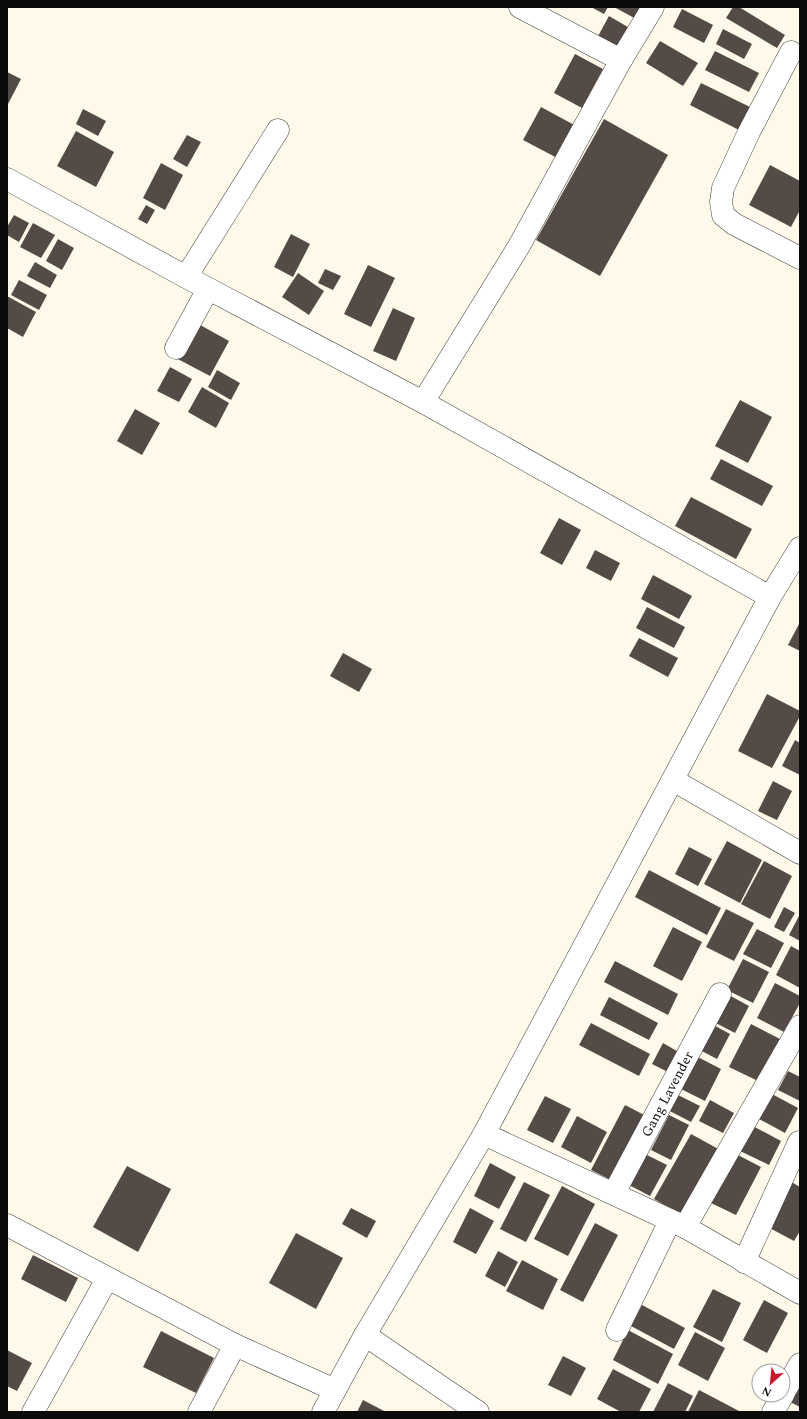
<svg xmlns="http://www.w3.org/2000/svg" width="807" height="1419" font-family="Spectral,serif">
	<rect width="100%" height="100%" fill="#fff9e9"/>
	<g fill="#554b46">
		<polygon points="591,7 608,7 604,14"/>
		<polygon points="614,7 645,7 638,20"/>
		<polygon points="733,7 739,7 785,35 777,48 726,18"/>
		<polygon points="682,9 713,25 704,43 673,27"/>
		<polygon points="609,16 633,30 620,51 597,38"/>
		<polygon points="723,29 752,44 744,59 716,44"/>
		<polygon points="660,41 698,63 683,86 646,63"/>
		<polygon points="715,51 759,73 749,92 705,70"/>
		<polygon points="575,54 603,69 582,108 554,93"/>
		<polygon points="7,72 21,79 7,106"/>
		<polygon points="701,83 750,107 739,130 690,105"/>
		<polygon points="541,107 578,127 561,160 523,140"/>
		<polygon points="83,109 106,121 98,136 76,124"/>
		<polygon points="604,119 668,155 600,276 536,240"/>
		<polygon points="76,131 114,152 96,187 57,166"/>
		<polygon points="187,135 201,142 187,167 173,159"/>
		<polygon points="161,163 183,175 165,210 143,198"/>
		<polygon points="770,165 800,181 800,210 791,227 749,205"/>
		<polygon points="146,205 155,210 147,224 138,219"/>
		<polygon points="14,215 29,223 19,242 7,235 7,227"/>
		<polygon points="33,223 55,235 41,258 20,247"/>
		<polygon points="291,234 310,244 293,277 274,267"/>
		<polygon points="58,239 74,248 62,270 46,261"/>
		<polygon points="35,262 57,275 50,288 27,276"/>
		<polygon points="368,265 395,278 371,327 344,314"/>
		<polygon points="325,269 341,276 333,290 318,283"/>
		<polygon points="298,273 324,291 309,315 282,297"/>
		<polygon points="19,280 47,295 39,310 11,295"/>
		<polygon points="7,296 36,312 23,337 7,328"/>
		<polygon points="393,308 415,318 396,361 373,351"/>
		<polygon points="193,321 229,341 210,376 174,357"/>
		<polygon points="170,367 192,379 179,402 157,391"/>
		<polygon points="217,370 240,383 231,400 208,387"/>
		<polygon points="202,387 229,403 216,428 188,412"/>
		<polygon points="740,400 772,417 748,463 715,446"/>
		<polygon points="135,409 160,423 142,455 117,441"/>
		<polygon points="721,459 773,486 762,506 710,479"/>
		<polygon points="691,497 752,529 736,559 675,526"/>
		<polygon points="559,518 581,530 562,565 540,553"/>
		<polygon points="595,550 620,563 611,581 586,568"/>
		<polygon points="653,575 692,596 679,619 641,599"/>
		<polygon points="647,607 685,627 674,648 636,628"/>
		<polygon points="800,622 800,651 788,645"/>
		<polygon points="639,638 678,658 668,677 629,656"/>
		<polygon points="343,653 372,669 359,692 330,676"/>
		<polygon points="767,694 800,711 800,716 772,768 738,751"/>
		<polygon points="795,740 800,743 800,775 782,766"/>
		<polygon points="773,781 792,791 777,820 758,811"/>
		<polygon points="727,841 762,860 740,903 704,884"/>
		<polygon points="689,847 712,859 698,886 675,874"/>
		<polygon points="764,861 792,876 770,919 741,904"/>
		<polygon points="649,870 721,908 707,935 635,897"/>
		<polygon points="784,907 795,913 784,932 774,927"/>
		<polygon points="726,909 754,923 734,961 706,947"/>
		<polygon points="800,914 800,941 789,935"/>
		<polygon points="673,927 702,942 682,981 653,966"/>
		<polygon points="757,929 784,943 771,968 743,954"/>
		<polygon points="791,946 800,951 800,988 776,975"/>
		<polygon points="743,959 769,972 753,1003 727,990"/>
		<polygon points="615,961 678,994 668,1015 604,982"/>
		<polygon points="775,983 800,996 800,1003 784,1032 757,1018"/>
		<polygon points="727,994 749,1006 735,1033 712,1021"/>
		<polygon points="609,997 658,1023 649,1040 600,1015"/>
		<polygon points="708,1022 730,1034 717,1059 696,1048"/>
		<polygon points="591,1023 650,1054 639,1076 579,1045"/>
		<polygon points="751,1024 780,1039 758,1081 729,1067"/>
		<polygon points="663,1043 682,1054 672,1074 652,1064"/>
		<polygon points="690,1053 721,1069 705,1101 673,1085"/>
		<polygon points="788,1071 800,1077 800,1101 778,1090"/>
		<polygon points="672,1092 700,1106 691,1122 664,1108"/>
		<polygon points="772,1094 798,1108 785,1133 759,1119"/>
		<polygon points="545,1096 571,1109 553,1143 527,1130"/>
		<polygon points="710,1100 734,1113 723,1133 699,1121"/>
		<polygon points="625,1105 650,1118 617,1183 591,1170"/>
		<polygon points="669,1115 689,1125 671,1160 651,1150"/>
		<polygon points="577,1116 607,1132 591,1163 561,1147"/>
		<polygon points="751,1125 781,1141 769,1165 738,1150"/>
		<polygon points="691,1134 722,1151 686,1217 654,1199"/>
		<polygon points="645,1154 667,1165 650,1196 629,1185"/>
		<polygon points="736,1154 761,1167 736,1215 711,1203"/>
		<polygon points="490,1163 516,1177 499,1209 474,1196"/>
		<polygon points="127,1166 171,1189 138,1252 93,1227"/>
		<polygon points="788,1180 800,1187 800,1231 794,1241 764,1225"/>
		<polygon points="524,1182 550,1195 526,1242 500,1229"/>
		<polygon points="562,1186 595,1204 568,1256 534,1239"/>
		<polygon points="351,1208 376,1221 367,1238 342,1224"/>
		<polygon points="470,1208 494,1221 476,1254 453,1242"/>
		<polygon points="595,1223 618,1235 583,1302 560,1290"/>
		<polygon points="296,1233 343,1258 316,1309 269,1283"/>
		<polygon points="498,1251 518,1262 505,1287 485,1276"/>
		<polygon points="33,1255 78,1278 66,1302 21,1279"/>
		<polygon points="522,1260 558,1279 543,1310 506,1291"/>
		<polygon points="713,1289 741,1303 722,1342 693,1327"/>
		<polygon points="764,1300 788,1313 767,1353 743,1340"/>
		<polygon points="642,1305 685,1328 674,1349 631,1326"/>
		<polygon points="628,1330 673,1354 658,1384 613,1360"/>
		<polygon points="161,1331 214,1358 196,1393 143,1367"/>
		<polygon points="695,1332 725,1348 708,1381 678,1365"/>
		<polygon points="7,1350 32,1363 17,1391 7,1386"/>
		<polygon points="563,1356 586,1368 571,1396 548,1385"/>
		<polygon points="613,1369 651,1389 639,1412 621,1412 597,1399"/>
		<polygon points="800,1373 800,1407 786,1400"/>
		<polygon points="668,1383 693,1396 685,1412 653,1412"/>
		<polygon points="699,1390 741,1412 688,1412"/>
		<polygon points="363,1400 386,1412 357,1412"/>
	</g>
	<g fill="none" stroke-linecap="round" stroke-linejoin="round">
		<g stroke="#3e3e3e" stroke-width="23">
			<g id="minor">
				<polyline points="520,7 621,60"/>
				<polyline points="791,52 749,132 723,188 721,202 723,215 734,224 800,258"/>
				<polyline points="7,179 186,277 423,402 770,597"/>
				<polyline points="186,277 278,130"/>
				<polyline points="176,348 208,289"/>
				<polyline points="423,402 519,246 621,60 653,7"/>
				<polyline points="673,780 800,853"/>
				<polyline points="484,1134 685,1227 800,1293"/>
				<polyline points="614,1193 720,994"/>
				<polyline points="7,1225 235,1345 335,1390"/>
				<polyline points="685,1227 800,1026"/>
				<polyline points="744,1262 799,1142"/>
				<polyline points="617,1330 670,1221"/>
				<polyline points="365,1335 478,1412"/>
				<polyline points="783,1394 800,1364"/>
				<polyline points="33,1412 107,1279"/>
				<polyline points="199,1412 235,1345"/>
				<polyline points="323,1412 365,1335 484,1134 770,597 800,548"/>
				<polyline points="773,1412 783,1395"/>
			</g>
		</g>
		<use href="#minor" stroke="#fff" stroke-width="22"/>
	</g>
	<g text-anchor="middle" stroke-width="4" stroke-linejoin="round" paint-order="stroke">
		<g font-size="14" fill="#0b0b0b" stroke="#fff">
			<text transform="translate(667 1094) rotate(-62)" y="5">Gang Lavender</text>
		</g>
	</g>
	<rect width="807" height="1419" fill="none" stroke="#0b0b0b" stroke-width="16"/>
	<g transform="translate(771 1383) rotate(207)"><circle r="19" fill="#ffffff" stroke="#9d9d9d"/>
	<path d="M0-3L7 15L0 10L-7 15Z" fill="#c7172e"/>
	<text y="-6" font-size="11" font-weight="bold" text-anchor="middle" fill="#0b0b0b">N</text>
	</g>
</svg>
